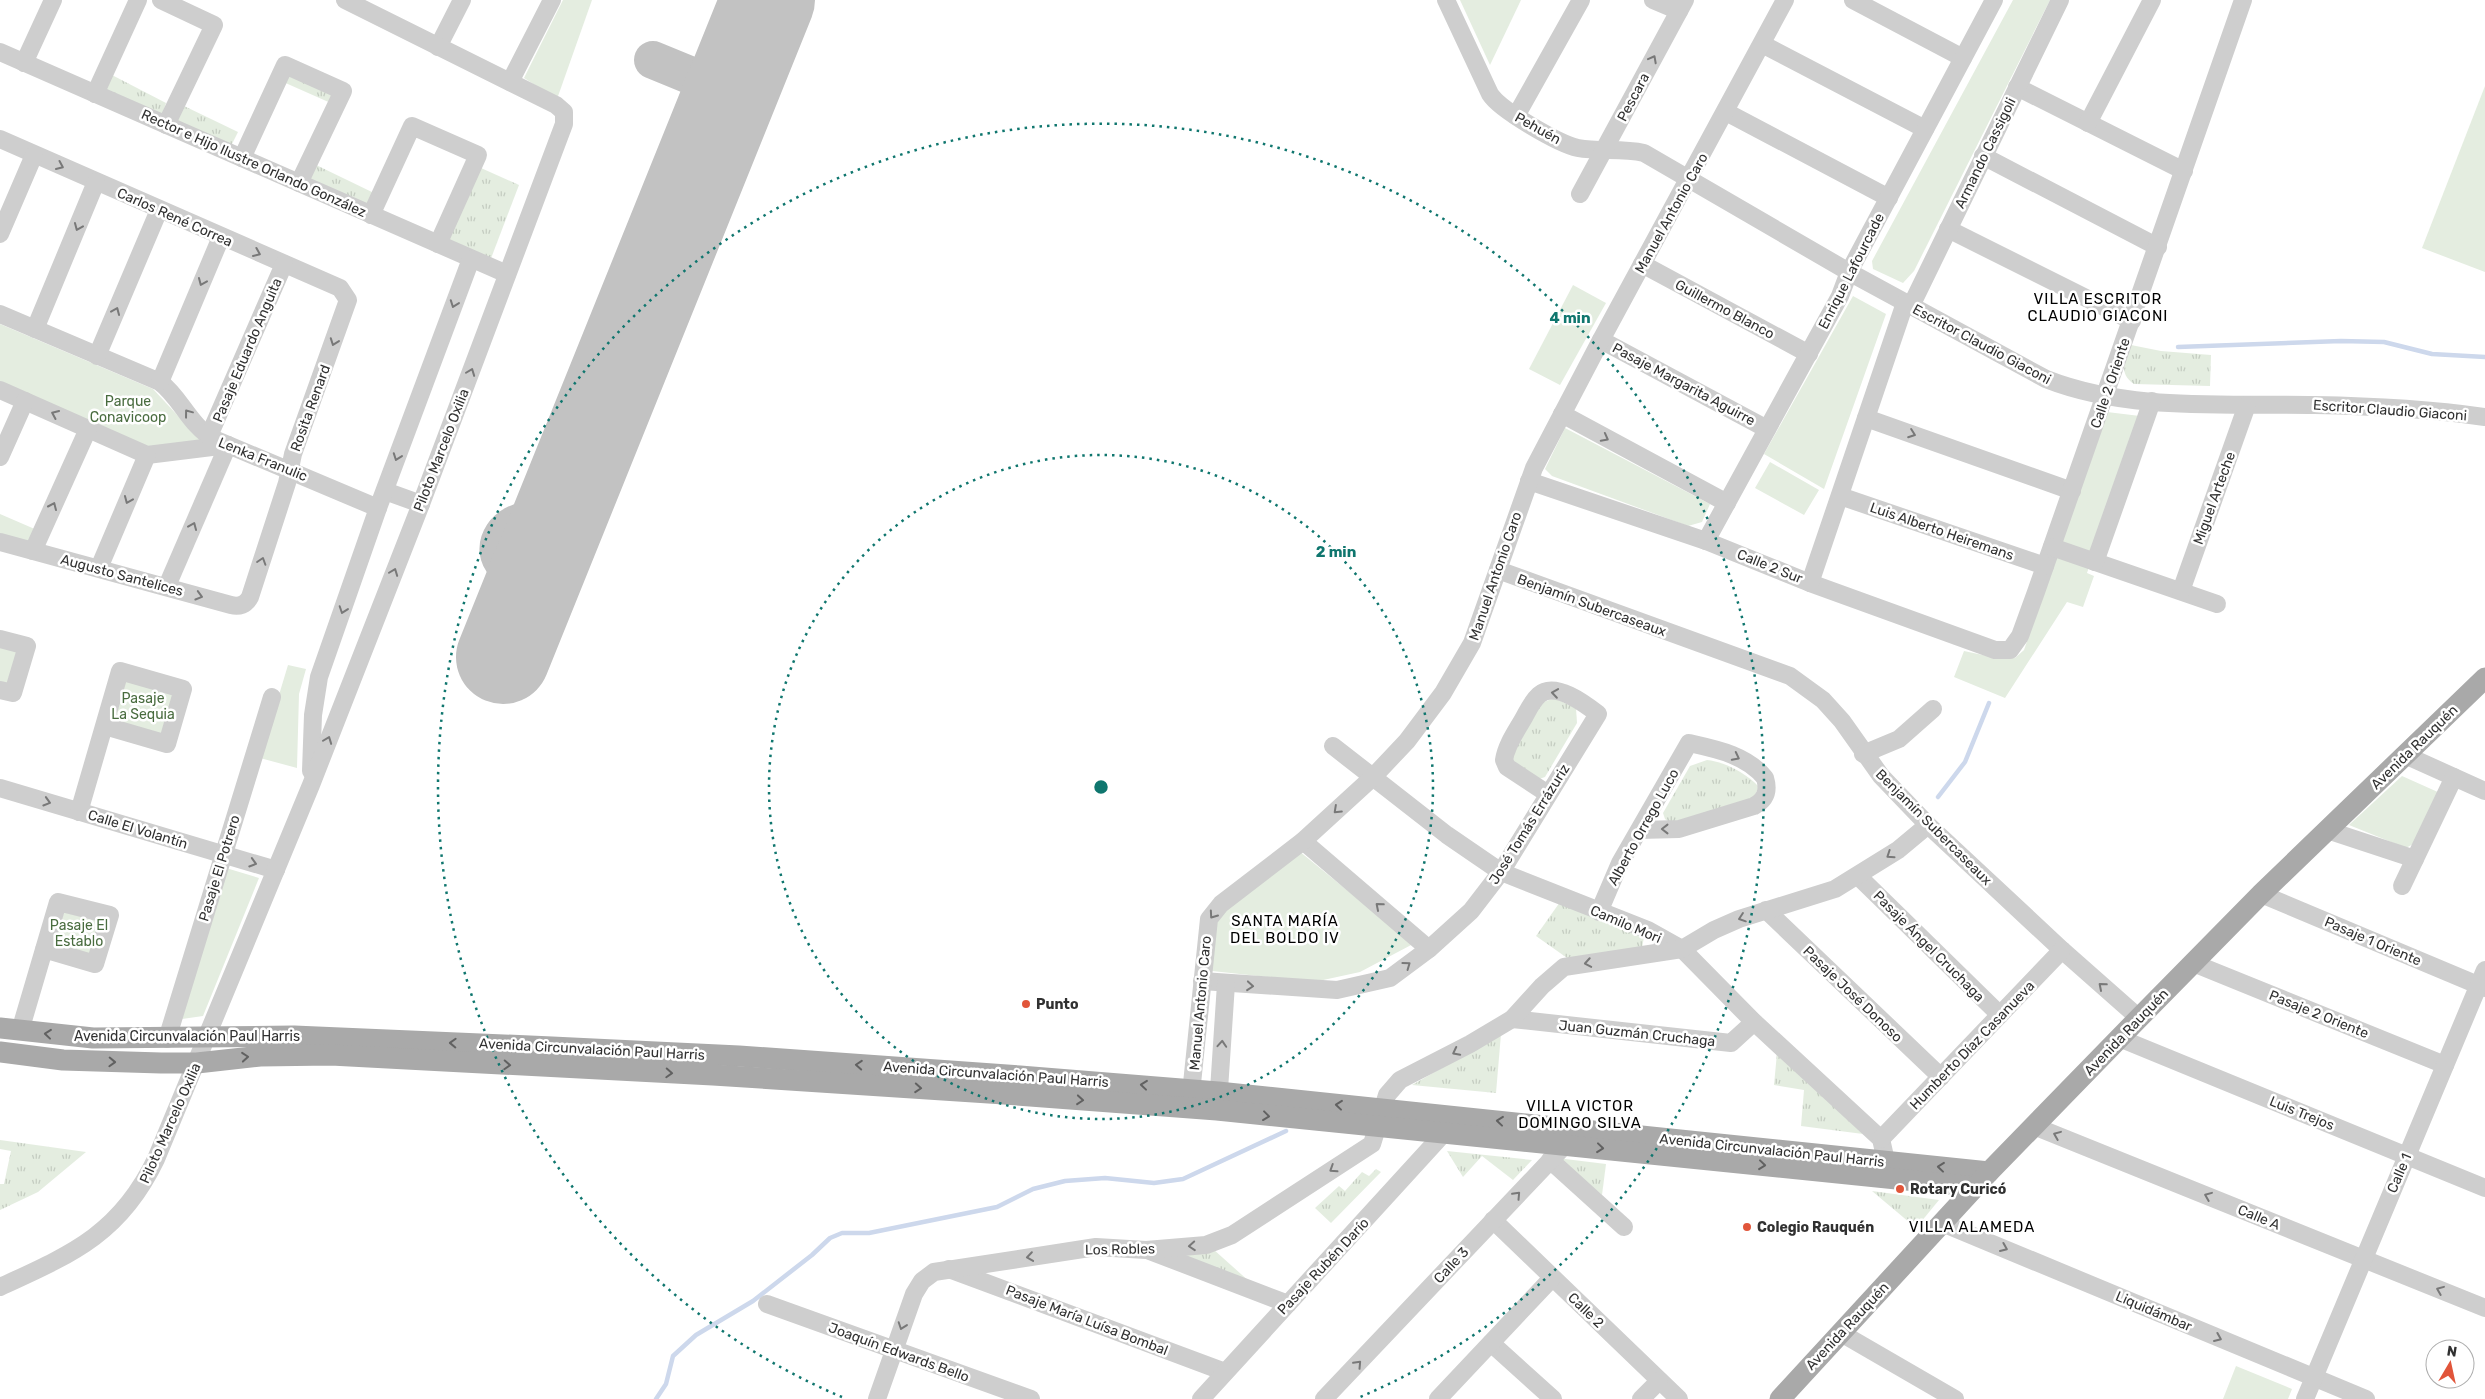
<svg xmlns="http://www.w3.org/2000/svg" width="2485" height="1399" font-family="Rubik,sans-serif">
	<defs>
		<pattern id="grass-tufts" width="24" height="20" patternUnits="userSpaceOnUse" patternTransform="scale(1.25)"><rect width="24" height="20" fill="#e4ede0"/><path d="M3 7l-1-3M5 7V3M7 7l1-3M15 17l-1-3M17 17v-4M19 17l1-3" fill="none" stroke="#c4ccc1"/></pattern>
	</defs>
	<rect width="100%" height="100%" fill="#fff"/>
	<g fill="url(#grass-tufts)">
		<polygon points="287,68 339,92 333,104 281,81"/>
		<polygon points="110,74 166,103 161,119 103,90"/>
		<polygon points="182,105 238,132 230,148 173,123"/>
		<polygon points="312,163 376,194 371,206 306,177"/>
		<polygon points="481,168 519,185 490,261 446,240"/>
		<path d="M 2131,345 L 2161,351 L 2211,355 L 2210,386 L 2134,384 C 2118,373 2125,361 2131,345 Z"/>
		<polygon points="1554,698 1576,708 1577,723 1545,777 1539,779 1512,760 1511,750 1536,710 1544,702"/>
		<path d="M 1707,760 C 1725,762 1746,773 1759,787 L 1753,799 L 1673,825 L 1665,819 L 1663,813 L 1690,766 Z"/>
		<polygon points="1560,902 1644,937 1642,948 1570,960 1536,936"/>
		<polygon points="1501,1034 1496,1093 1412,1085"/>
		<polygon points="1777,1053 1863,1134 1801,1126 1804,1090 1774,1085"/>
		<polygon points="0,1140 86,1152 38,1192 0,1210 0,1184 4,1184 11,1151 0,1149"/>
		<polygon points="1447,1151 1532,1160 1513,1180 1482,1156 1463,1177"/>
		<polygon points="1557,1158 1606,1164 1602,1195"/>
		<polygon points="1376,1169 1381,1172 1331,1223 1315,1208 1339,1186 1345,1191 1362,1172 1369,1176"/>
		<polygon points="1872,1191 1939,1200 1916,1228"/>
		<polygon points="1213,1249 1251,1283 1164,1250"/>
	</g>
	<g fill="#e4ede0">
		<polygon points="563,0 592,0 557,99 524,78"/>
		<polygon points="1460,0 1521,0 1490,65"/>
		<polygon points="2013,0 2050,0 1914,271 1903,283 1873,269 1872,261"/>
		<polygon points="2485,86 2485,272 2422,248"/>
		<polygon points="1573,285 1606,303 1560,385 1529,369"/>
		<polygon points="1853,296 1886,314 1824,489 1764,454"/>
		<polygon points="0,324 153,389 206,446 146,448 0,383"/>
		<polygon points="2107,412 2140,416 2087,573 2094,576 2083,607 2067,602 2005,698 1954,677 1964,651 1997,658 2015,658 2024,650"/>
		<polygon points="1565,428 1710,504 1702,522 1688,526 1552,476 1545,469"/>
		<polygon points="1770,462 1819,490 1804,515 1755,488"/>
		<polygon points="0,514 37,530 31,542 0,534"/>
		<polygon points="0,644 21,649 10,688 0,685"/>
		<polygon points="288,665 306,669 299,694 297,768 260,758"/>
		<polygon points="123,676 176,692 163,737 110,721"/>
		<polygon points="2402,776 2440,793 2415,843 2406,848 2349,825"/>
		<polygon points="1299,851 1413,944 1360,972 1314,982 1203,970 1209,923"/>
		<polygon points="226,868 259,878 203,1016 182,1019"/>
		<polygon points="65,908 104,919 93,958 54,948"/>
		<polygon points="2236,1366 2292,1389 2288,1399 2223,1399"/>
	</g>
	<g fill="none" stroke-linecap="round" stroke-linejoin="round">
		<g stroke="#cdd8ec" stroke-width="4.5">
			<polyline points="2178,347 2341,341 2384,342 2432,354 2485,357"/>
			<polyline points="1938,797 1965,762 1989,703"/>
			<polyline points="656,1399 666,1384 673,1356 696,1335 753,1301 812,1255 830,1238 842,1233 869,1233 997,1207 1033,1189 1065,1181 1105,1178 1154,1183 1183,1179 1286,1131"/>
		</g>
		<g stroke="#c2c2c2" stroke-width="38">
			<polyline points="653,60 731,92"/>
			<path d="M 535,576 C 513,577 488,558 503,535 C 512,521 528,521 541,515 C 552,510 560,502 569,493"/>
		</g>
		<polyline stroke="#c2c2c2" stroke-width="94" points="503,657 768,0"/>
		<g stroke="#cecece" stroke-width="18">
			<polyline points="161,0 214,25 166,125"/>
			<path d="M 1446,0 L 1490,94 C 1500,110 1559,144 1578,148 C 1599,152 1621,148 1644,153 L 1849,272 L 2046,379 C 2130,412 2226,403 2315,405 C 2372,406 2429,409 2485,417"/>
			<polyline points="1653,0 1679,11"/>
			<polyline points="1853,0 1963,58"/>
			<polyline points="1762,44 1925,129"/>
			<polyline points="438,47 462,0"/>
			<polyline points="0,52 507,274"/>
			<polyline points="24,63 53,0"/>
			<polyline points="510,82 552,0"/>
			<polyline points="2017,87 2184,171"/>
			<polyline points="95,94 138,0"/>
			<polyline points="1726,112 1889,198"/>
			<polyline points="1516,116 1581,0"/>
			<polyline points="2088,123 2152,0"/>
			<path d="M 0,139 L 340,288 L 348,300 L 293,454 L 287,483 L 250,597 C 246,605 239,607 231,605 L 0,542"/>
			<polyline points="1983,156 2158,247"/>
			<polyline points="242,158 285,65 343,91 299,183"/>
			<polyline points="1580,194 1685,0"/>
			<polyline points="371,215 412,126 478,155 438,244"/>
			<polyline points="1948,229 2132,321"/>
			<polyline points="0,234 34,155"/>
			<polyline points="1642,264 1809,354"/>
			<polyline points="1911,306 2060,0"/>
			<path d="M 0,314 L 160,382 C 181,398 190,426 214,439 L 378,508"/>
			<polyline points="35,329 96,182"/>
			<polyline points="1601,340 1767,429"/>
			<polyline points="97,356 159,210"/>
			<polyline points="160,382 221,237"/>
			<polyline points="0,390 147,455 228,445"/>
			<polyline points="1562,414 1727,503"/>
			<polyline points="1866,418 2072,491"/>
			<polyline points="209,436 284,264"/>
			<polyline points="0,457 25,401"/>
			<polyline points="1529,481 1706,541 1810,583 1995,650 2010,650 2020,636 2036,592 2243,0"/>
			<polyline points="385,491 421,504"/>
			<polyline points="1840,496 2045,566"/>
			<polyline points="1706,541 1840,296 1849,272 1994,0"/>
			<polyline points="2052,547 2217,604"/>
			<polyline points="33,551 88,429"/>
			<polyline points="2095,562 2152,401"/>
			<polyline points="99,568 147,455"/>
			<polyline points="1498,570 1790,676 1823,700 1842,721 1881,776 1928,825 2062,950 2139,1018"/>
			<polyline points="1810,583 1905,303"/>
			<polyline points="167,586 228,445"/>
			<polyline points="2181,591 2247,405"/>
			<polyline points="0,639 27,646 13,693 0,690"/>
			<polyline points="1333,746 1447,835 1501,872 1648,930 1682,949 1754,1022 1881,1139 1886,1161 1885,1172"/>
			<polyline points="1863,754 1899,739 1933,709"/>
			<polyline points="2405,755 2485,791"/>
			<polyline points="311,771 313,715 319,677 378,508 471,259"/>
			<polyline points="0,788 276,870"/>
			<polyline points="79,812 120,671 183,689 167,744 105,726"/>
			<polyline points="2327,830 2415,859"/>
			<polyline points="1303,841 1429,949"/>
			<polyline points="1858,876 2000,1015"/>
			<polyline points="2402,886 2454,777"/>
			<polyline points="2261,894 2485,988"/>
			<polyline points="1766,910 1941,1077"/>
			<path d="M 1599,912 L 1620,863 L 1689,743 C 1716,749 1747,755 1765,778 C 1769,791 1765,800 1754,806 L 1679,829 L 1639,830"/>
			<polyline points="2193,963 2445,1065"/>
			<path d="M 1202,981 L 1337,990 L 1390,978 L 1429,949 L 1471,911 L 1501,872 L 1598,714 C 1585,704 1555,681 1539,695 C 1531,702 1527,713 1522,721 C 1515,733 1506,746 1504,760 L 1507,767 L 1548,794"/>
			<polyline points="1512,1019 1731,1043 1754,1022"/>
			<polyline points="20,1031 58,902 110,915 95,964 44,949"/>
			<polyline points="2119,1038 2485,1188"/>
			<polyline points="167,1039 272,697"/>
			<polyline points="1190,1103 1209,919 1221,904 1303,841 1373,777 1407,741 1443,693 1472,643 1534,468 1601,340 1785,0"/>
			<polyline points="1218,1105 1226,984"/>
			<polyline points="2034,1126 2485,1308"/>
			<polyline points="1881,1139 2062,950"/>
			<polyline points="1550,1160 1624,1227"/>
			<polyline points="1493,1220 1679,1399"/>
			<polyline points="1942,1223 2366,1399"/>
			<polyline points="1150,1251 1288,1304"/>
			<polyline points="949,1269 1225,1372"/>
			<path d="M 0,1287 C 72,1254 120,1234 156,1159 L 311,785 L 421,504 L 564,124 L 564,112 L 556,105 L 345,0"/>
			<polyline points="767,1304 1031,1399"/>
			<polyline points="1841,1333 1955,1399"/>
			<polyline points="1491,1343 1553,1399"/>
			<polyline points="877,1399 914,1294 922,1281 934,1272 1096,1247 1146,1250 1206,1245 1232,1235 1372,1144 1387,1095 1400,1080 1470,1044 1512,1019 1542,986 1564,967 1682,949 1714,930 1739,919 1835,889 1898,850 1928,825"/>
			<polyline points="1201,1399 1445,1132"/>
			<polyline points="1324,1399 1565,1145 1569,1136"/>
			<polyline points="1438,1399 1552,1278"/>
			<polyline points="1641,1399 1659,1381"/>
			<polyline points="2305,1399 2485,970"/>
		</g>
		<g stroke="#a9a9a9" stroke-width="21">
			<polyline points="0,1028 93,1038 294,1036 552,1047 739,1056 1020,1076 1218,1092 1989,1172"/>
			<polyline points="0,1052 63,1060 161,1063 197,1063 260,1056 331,1055 713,1075 1004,1094 1217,1110 1975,1187"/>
			<polyline points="1780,1399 1989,1172 2139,1018 2261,894 2485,678"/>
		</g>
	</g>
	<defs><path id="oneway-chevron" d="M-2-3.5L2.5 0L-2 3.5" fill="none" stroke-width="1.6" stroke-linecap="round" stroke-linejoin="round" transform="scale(1.25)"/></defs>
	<g stroke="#787878">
		<use href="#oneway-chevron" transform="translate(1653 59) rotate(-62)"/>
		<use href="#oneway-chevron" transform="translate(60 166) rotate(24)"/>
		<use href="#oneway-chevron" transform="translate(78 227) rotate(113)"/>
		<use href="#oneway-chevron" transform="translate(257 253) rotate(23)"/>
		<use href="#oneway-chevron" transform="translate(202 282) rotate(113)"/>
		<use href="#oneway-chevron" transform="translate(454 304) rotate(110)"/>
		<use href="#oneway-chevron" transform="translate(116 311) rotate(-67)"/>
		<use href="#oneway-chevron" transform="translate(334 342) rotate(110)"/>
		<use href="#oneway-chevron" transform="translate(471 372) rotate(-69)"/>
		<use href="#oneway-chevron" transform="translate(188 413) rotate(-127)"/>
		<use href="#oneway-chevron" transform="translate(55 414) rotate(-156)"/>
		<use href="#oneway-chevron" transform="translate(1912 434) rotate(20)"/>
		<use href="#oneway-chevron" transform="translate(1605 438) rotate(28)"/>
		<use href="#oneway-chevron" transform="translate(397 457) rotate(110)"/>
		<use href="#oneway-chevron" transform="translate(128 500) rotate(113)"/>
		<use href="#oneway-chevron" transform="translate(53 506) rotate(-66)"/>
		<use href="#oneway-chevron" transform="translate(193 526) rotate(-67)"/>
		<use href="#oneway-chevron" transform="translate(262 561) rotate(-72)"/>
		<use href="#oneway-chevron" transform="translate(394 572) rotate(-69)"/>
		<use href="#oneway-chevron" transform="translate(199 596) rotate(16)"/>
		<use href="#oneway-chevron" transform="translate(343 610) rotate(109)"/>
		<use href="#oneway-chevron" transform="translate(1555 693) rotate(-172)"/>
		<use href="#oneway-chevron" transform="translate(328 740) rotate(-69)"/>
		<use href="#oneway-chevron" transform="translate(1736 757) rotate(27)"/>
		<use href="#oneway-chevron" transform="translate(47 802) rotate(17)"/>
		<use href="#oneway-chevron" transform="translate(1337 810) rotate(137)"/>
		<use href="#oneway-chevron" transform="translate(1665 829) rotate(180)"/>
		<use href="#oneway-chevron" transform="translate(1890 855) rotate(146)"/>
		<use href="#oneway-chevron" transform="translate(253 863) rotate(17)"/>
		<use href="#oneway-chevron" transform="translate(1379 906) rotate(-139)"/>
		<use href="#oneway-chevron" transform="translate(1213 915) rotate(125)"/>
		<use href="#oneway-chevron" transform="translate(1742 918) rotate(161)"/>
		<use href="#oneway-chevron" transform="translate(1588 963) rotate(170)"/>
		<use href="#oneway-chevron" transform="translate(1407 965) rotate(-36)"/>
		<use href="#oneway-chevron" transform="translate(1250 986) rotate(5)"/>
		<use href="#oneway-chevron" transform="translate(2102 986) rotate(-139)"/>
		<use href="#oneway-chevron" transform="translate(1222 1044) rotate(-86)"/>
		<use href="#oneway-chevron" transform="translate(1456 1052) rotate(153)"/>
		<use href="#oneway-chevron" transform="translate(2057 1135) rotate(-158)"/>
		<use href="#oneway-chevron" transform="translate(1333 1169) rotate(147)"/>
		<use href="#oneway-chevron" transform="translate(1517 1195) rotate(-47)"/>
		<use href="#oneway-chevron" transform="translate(2208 1196) rotate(-158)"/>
		<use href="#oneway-chevron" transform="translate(1192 1246) rotate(176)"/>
		<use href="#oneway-chevron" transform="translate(2004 1248) rotate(23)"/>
		<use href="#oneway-chevron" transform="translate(1030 1257) rotate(172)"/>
		<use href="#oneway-chevron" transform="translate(2440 1290) rotate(-158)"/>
		<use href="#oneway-chevron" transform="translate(902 1326) rotate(109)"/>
		<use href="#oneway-chevron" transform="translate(2218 1338) rotate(23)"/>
		<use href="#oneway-chevron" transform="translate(1358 1364) rotate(-47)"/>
	</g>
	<g stroke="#616161">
		<use href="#oneway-chevron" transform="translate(48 1034) rotate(-174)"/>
		<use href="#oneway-chevron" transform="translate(453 1043) rotate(-178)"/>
		<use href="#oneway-chevron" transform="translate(245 1057) rotate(-5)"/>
		<use href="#oneway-chevron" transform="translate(112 1062) rotate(2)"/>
		<use href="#oneway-chevron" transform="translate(507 1065) rotate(3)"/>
		<use href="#oneway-chevron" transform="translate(859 1065) rotate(-176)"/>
		<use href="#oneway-chevron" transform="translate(669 1073) rotate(3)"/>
		<use href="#oneway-chevron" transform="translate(1144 1085) rotate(-174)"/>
		<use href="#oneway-chevron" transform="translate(918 1088) rotate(4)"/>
		<use href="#oneway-chevron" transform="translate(1080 1100) rotate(5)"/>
		<use href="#oneway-chevron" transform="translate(1339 1105) rotate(-174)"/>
		<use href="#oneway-chevron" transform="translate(1266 1116) rotate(7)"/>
		<use href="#oneway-chevron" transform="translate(1500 1121) rotate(-174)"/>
		<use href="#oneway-chevron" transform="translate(1600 1148) rotate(6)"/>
		<use href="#oneway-chevron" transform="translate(1762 1165) rotate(6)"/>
		<use href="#oneway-chevron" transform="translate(1941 1167) rotate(-174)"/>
	</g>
	<g fill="none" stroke="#0f766e" stroke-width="2.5" stroke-dasharray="2.5 5">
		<circle cx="1101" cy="787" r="332"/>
		<path d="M842 1397A663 663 0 1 1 1360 1397"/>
	</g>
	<g fill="#e1553a" stroke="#fff" stroke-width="2">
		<circle cx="1026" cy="1004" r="5"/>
		<circle cx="1900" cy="1189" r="5"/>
		<circle cx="1747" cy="1227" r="5"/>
	</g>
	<g text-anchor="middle" stroke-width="5" stroke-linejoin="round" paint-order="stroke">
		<g font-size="14" fill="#313131" stroke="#fff">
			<text transform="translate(1633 97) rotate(-62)" y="5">Pescara</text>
			<text transform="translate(1538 128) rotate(29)" y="5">Pehuén</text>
			<text transform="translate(1985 153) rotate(-64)" y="5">Armando Cassigoli</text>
			<text transform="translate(254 163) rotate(24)" y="5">Rector e Hijo Ilustre Orlando González</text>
			<text transform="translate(1671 213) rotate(-61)" y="5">Manuel Antonio Caro</text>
			<text transform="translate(175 217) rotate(24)" y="5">Carlos René Correa</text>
			<text transform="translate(1851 271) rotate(-63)" y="5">Enrique Lafourcade</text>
			<text transform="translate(1725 309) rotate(28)" y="5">Guillermo Blanco</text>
			<text transform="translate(1982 344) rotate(28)" y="5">Escritor Claudio Giaconi</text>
			<text transform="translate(247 350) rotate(-67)" y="5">Pasaje Eduardo Anguita</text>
			<text transform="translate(2110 383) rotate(-71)" y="5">Calle 2 Oriente</text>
			<text transform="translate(1684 384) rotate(28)" y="5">Pasaje Margarita Aguirre</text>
			<text transform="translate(310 408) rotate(-70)" y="5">Rosita Renard</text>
			<text transform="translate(2390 410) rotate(4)" y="5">Escritor Claudio Giaconi</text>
			<text transform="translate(441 450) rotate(-69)" y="5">Piloto Marcelo Oxilia</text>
			<text transform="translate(263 459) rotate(22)" y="5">Lenka Franulic</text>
			<text transform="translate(2214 498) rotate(-70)" y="5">Miguel Arteche</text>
			<text transform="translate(1942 531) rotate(19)" y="5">Luis Alberto Heiremans</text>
			<text transform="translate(1770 566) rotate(22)" y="5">Calle 2 Sur</text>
			<text transform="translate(122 575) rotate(15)" y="5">Augusto Santelices</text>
			<text transform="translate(1495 576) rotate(-71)" y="5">Manuel Antonio Caro</text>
			<text transform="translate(1592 605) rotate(20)" y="5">Benjamín Subercaseaux</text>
			<text transform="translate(2414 747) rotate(-44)" y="5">Avenida Rauquén</text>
			<text transform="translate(1529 824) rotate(-58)" y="5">José Tomás Errázuriz</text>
			<text transform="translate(1643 827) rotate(-61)" y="5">Alberto Orrego Luco</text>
			<text transform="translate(1934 827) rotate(45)" y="5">Benjamín Subercaseaux</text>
			<text transform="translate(138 829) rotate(17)" y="5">Calle El Volantín</text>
			<text transform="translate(219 868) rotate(-73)" y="5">Pasaje El Potrero</text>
			<text transform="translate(1626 924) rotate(23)" y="5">Camilo Mori</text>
			<text transform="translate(2373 941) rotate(23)" y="5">Pasaje 1 Oriente</text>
			<text transform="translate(1929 946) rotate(45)" y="5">Pasaje Ángel Cruchaga</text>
			<text transform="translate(1853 994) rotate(44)" y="5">Pasaje José Donoso</text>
			<text transform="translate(1200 1003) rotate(-85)" y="5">Manuel Antonio Caro</text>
			<text transform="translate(2319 1014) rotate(22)" y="5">Pasaje 2 Oriente</text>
			<text transform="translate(2126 1032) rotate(-46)" y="5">Avenida Rauquén</text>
			<text transform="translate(1637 1033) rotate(6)" y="5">Juan Guzmán Cruchaga</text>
			<text x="187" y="1041">Avenida Circunvalación Paul Harris</text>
			<text transform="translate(1972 1045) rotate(-46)" y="5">Humberto Díaz Casanueva</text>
			<text transform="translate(592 1049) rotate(3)" y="5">Avenida Circunvalación Paul Harris</text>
			<text transform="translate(996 1074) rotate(4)" y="5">Avenida Circunvalación Paul Harris</text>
			<text transform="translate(2302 1113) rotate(22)" y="5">Luis Trejos</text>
			<text transform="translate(170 1123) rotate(-66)" y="5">Piloto Marcelo Oxilia</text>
			<text transform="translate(1772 1150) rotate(6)" y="5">Avenida Circunvalación Paul Harris</text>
			<text transform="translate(2399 1173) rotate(-67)" y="5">Calle 1</text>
			<text transform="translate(2259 1217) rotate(22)" y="5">Calle A</text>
			<text transform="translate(1120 1249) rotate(-1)" y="5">Los Robles</text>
			<text transform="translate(1451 1265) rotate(-47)" y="5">Calle 3</text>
			<text transform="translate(1323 1266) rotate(-47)" y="5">Pasaje Rubén Darío</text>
			<text transform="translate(1586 1310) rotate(44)" y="5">Calle 2</text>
			<text transform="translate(2154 1311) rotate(23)" y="5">Liquidámbar</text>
			<text transform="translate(1087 1320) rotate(21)" y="5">Pasaje María Luísa Bombal</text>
			<text transform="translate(1847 1326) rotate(-47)" y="5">Avenida Rauquén</text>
			<text transform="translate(899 1352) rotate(20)" y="5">Joaquín Edwards Bello</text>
		</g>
		<g font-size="14" fill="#496c3f" stroke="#fff">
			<text x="128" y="406">Parque<tspan x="128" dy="16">Conavicoop</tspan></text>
			<text x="143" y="703">Pasaje<tspan x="143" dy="16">La Sequia</tspan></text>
			<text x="79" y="930">Pasaje El<tspan x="79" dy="16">Establo</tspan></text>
		</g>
		<g font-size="14" font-weight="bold" fill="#313131" stroke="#fff" text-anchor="start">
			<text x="1036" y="1009">Punto</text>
			<text x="1910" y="1194">Rotary Curicó</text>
			<text x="1757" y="1232">Colegio Rauquén</text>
		</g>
		<g font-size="15" letter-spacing="1" fill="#000" stroke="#fff">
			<text x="2098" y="304">VILLA ESCRITOR<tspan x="2098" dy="17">CLAUDIO GIACONI</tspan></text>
			<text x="1285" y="926">SANTA MARÍA<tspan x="1285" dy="17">DEL BOLDO IV</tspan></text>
			<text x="1580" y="1111">VILLA VICTOR<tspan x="1580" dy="17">DOMINGO SILVA</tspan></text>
			<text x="1972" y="1232">VILLA ALAMEDA</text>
		</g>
	</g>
	<circle cx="1101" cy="787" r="8" fill="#0f766e" stroke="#fff" stroke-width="2.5"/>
	<g font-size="15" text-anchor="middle" font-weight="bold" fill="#0f766e" stroke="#fff" stroke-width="5" stroke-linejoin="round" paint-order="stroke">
		<text x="1570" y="323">4 min</text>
		<text x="1336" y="557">2 min</text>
	</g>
	<g transform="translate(2450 1364) rotate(9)"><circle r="24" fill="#ffffff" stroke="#adadad"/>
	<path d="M0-4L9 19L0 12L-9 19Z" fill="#e1553a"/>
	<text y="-8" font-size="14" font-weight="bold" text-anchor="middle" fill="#313131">N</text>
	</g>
</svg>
